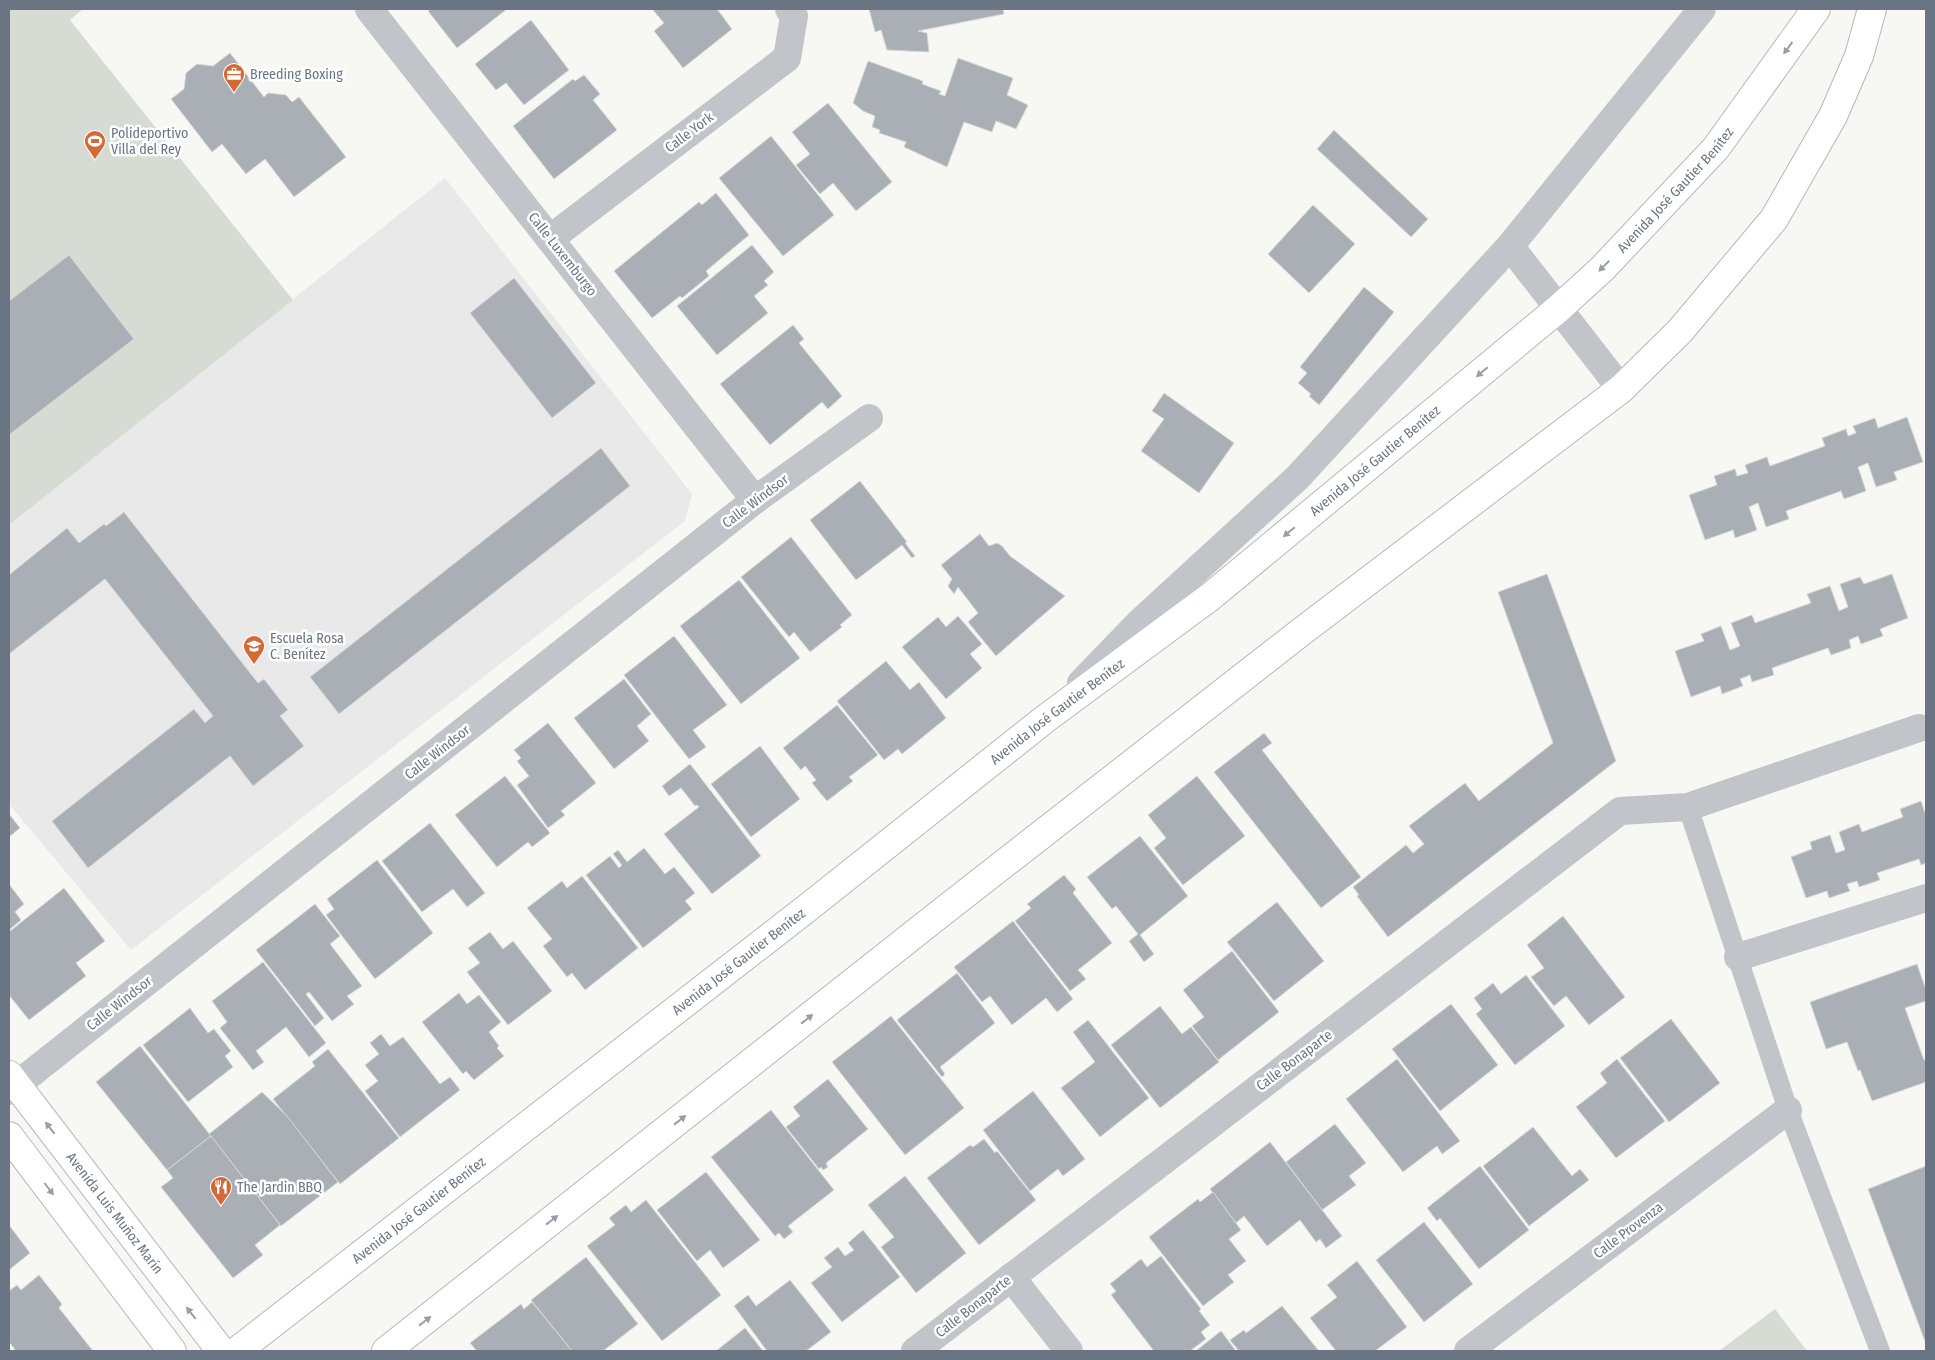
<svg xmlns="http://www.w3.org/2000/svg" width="1935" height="1360" font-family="'Fira Sans Condensed',sans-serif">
	<rect width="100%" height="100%" fill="#f7f7f4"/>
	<polygon fill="#e8e9e8" points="445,178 692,494 685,521 131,950 9,804 9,525"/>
	<g fill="#d6dcd4">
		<polygon points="9,9 83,9 70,20 293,300 9,525"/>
		<polygon points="1775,1309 1807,1351 1719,1351"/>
	</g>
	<g fill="#a9afb5" stroke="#d8d9d7">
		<polygon points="431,9 507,9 457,48 428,11"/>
		<polygon points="654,9 717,9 732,29 683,68 654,31 664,23 653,10"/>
		<polygon points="869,9 1006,9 1003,10 1004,14 918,31 927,33 929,52 887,50 881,30 875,32"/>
		<polygon points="531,20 569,70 524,105 506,83 496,90 475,64"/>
		<polygon points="230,53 264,97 268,93 286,95 292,102 299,97 346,157 294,197 265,159 246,174 222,144 212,152 171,99 184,89 186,73 197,64 213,66"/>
		<polygon points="958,58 1013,78 1007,95 1028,105 1016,129 996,121 992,132 964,122 947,167 904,147 906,142 879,133 880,130 872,127 875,116 863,111 853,103 868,61 923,81 922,84 941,91 939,94 945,96"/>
		<polygon points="584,75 600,94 593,100 617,130 554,179 513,126 573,79 575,81"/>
		<polygon points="828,103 892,182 856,211 833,183 820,194 796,165 810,154 792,132"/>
		<polygon points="1334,130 1428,219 1411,237 1317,149"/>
		<polygon points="771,136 834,215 783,256 719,178"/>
		<polygon points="716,193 749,235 706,271 709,276 682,298 680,296 652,318 614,271 699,202 702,205"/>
		<polygon points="1313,205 1355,244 1309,293 1268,254"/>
		<polygon points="752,245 774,272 764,281 768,285 754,296 768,313 717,355 677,306"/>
		<polygon points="69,255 134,339 9,435 9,301"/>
		<polygon points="514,278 596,383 552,418 470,313"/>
		<polygon points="1364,287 1394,312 1319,405 1309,396 1311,394 1298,383 1307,373 1300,367"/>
		<polygon points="793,325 804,339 799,343 842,396 828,409 822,402 770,445 720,384"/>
		<polygon points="1164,393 1234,443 1199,493 1141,451 1164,419 1152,411"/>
		<polygon points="1907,417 1923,462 1894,472 1897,480 1876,487 1868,463 1858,467 1866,491 1844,499 1841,491 1786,511 1789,519 1766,527 1758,503 1749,507 1757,530 1735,538 1733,530 1705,540 1689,495 1717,485 1714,476 1735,469 1737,476 1748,473 1745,465 1767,457 1770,466 1825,446 1822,438 1846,429 1848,436 1856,433 1853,426 1875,418 1878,428"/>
		<polygon points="601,448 630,486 339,714 310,677"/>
		<polygon points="860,481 907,542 905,543 915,556 912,558 902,545 856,580 810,520"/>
		<polygon points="124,512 258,683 264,679 288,710 280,716 304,746 253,786 230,756 88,868 52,821 194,709 205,723 213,716 105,579 9,654 9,575 67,528 79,543 104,524 106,526"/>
		<polygon points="980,534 989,546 997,543 1002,546 1010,556 1065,596 996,656 968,622 978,613 958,587 954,594 948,586 952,579 941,565"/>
		<polygon points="791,537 852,615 840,625 842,627 810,652 794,632 789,637 741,577"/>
		<polygon points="1547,574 1616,761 1388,937 1357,896 1359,895 1353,887 1406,845 1413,853 1424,844 1409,826 1465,783 1479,801 1553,743 1498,592"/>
		<polygon points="1892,574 1908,618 1880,629 1883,636 1861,644 1858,636 1849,640 1851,648 1831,655 1828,648 1772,668 1774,675 1752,682 1750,675 1740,679 1743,686 1722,694 1720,686 1691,697 1675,651 1704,641 1701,634 1721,626 1730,650 1740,646 1731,623 1752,615 1755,623 1811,603 1807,594 1830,586 1839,611 1848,607 1840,584 1860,577 1864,584"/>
		<polygon points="739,580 800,658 741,704 680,626"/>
		<polygon points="958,616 982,644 970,654 982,668 946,699 902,647 938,617 946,627"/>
		<polygon points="674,636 727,705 693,730 706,747 689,759 624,675"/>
		<polygon points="886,661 910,690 919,682 946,718 902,754 898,749 884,760 837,701"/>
		<polygon points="624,679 651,714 637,726 649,741 614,769 574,718"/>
		<polygon points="837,705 878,755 849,777 853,781 827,801 812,783 816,780 805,766 801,770 783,748"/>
		<polygon points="548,723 596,783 561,811 565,815 548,828 517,785 529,776 517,761 521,758 514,750"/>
		<polygon points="1264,733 1272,743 1262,750 1361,877 1321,908 1214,772"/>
		<polygon points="760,746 800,799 751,837 711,784"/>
		<polygon points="690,764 761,856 712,894 664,834 699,807 697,805 695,806 681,788 669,796 662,786"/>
		<polygon points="505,776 550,833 532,847 528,842 497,867 455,815"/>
		<polygon points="1197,776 1245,836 1183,885 1154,848 1166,838 1148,815"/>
		<polygon points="1921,801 1926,816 1926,863 1921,865 1919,859 1877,873 1880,880 1859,887 1857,881 1847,884 1850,891 1829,898 1827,891 1806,898 1791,857 1812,849 1810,842 1830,835 1836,853 1845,850 1839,832 1859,824 1862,832 1903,817 1900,809"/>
		<polygon points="9,814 20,828 9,837"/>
		<polygon points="430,823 485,893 467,907 453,889 422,912 382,861"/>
		<polygon points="1140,836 1188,896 1140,935 1154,954 1144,962 1129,941 1138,934 1116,906 1112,909 1087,877"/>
		<polygon points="644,848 665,874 674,867 695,893 685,901 692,909 643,948 586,875 610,856 619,868 622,865 613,854 618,850 627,862"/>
		<polygon points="377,860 433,933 375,979 326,915 334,909 327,899"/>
		<polygon points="1064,875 1076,889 1073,893 1112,943 1078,970 1086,979 1070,991 1015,921 1031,908 1027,904"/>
		<polygon points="582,876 638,948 585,990 572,973 567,977 543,946 552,939 527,908 562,881 567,888"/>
		<polygon points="9,884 24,904 15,912 21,920 9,930"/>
		<polygon points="64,888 105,941 76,963 86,976 29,1020 9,995 9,932"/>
		<polygon points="1277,902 1324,961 1274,1001 1227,942"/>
		<polygon points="315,904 340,936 330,944 362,986 347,996 354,1004 332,1021 309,992 306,994 324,1018 315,1026 256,950"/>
		<polygon points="1563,916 1625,997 1589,1025 1566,996 1554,1006 1531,977 1544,968 1527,945"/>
		<polygon points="1013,921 1073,999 1057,1012 1046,998 1012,1025 990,996 982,1002 954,967"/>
		<polygon points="490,932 503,949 513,941 552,991 508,1025 467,972 480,963 468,948"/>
		<polygon points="1232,951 1279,1012 1218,1060 1192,1026 1204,1017 1183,990"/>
		<polygon points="263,962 326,1043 309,1057 286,1027 256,1051 264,1062 253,1070 220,1028 227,1022 212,1001"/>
		<polygon points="1917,964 1926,990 1926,1001 1905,1008 1924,1060 1926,1059 1926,1082 1872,1101 1860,1070 1858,1071 1847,1042 1826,1049 1810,1002"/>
		<polygon points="957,973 995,1023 940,1067 945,1074 942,1077 897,1020"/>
		<polygon points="1526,975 1565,1026 1515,1065 1476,1014 1482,1009 1474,998 1493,983 1501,994"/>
		<polygon points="459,993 467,1004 479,995 501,1022 489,1032 499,1046 497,1048 504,1056 474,1080 466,1071 463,1074 422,1022"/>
		<polygon points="1451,1004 1498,1065 1440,1111 1392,1049"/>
		<polygon points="1160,1006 1182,1034 1191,1027 1219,1062 1160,1108 1111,1045"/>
		<polygon points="190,1008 208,1033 214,1029 231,1051 225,1056 233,1067 188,1102 143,1045"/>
		<polygon points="891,1016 964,1108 905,1155 832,1062"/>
		<polygon points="1671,1019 1720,1083 1669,1122 1620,1058"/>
		<polygon points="1088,1020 1149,1098 1100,1137 1061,1088 1095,1062 1073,1032"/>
		<polygon points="381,1034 390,1046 403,1037 440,1084 450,1077 460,1090 400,1137 365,1091 378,1081 365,1065 379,1054 370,1043"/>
		<polygon points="140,1046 211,1136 167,1170 96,1082"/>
		<polygon points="328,1049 399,1138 340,1184 273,1099 315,1066 312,1062"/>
		<polygon points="1397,1059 1460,1141 1442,1154 1437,1146 1403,1172 1346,1099"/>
		<polygon points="1617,1059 1665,1121 1616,1158 1576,1107 1607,1083 1600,1073"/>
		<polygon points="828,1079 868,1129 826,1163 828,1167 823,1170 821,1167 819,1169 786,1127 800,1116 793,1107"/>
		<polygon points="1033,1091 1085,1159 1063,1176 1058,1169 1030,1191 983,1130"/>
		<polygon points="262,1092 287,1116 338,1182 281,1226 209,1134"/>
		<polygon points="771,1110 834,1190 788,1226 793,1232 784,1239 779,1233 775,1236 711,1157"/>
		<polygon points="1335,1124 1366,1163 1349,1176 1356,1185 1322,1210 1286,1162"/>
		<polygon points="1533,1127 1572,1176 1580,1169 1589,1180 1529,1226 1483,1166"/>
		<polygon points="211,1136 280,1225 255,1245 263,1255 233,1278 161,1187 173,1178 167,1170"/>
		<polygon points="984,1139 995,1153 997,1151 1036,1200 979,1245 927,1178 970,1145 973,1147"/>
		<polygon points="1270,1142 1342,1236 1326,1248 1320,1239 1316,1242 1300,1220 1267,1246 1244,1216 1236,1223 1210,1189"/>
		<polygon points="1480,1166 1529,1230 1479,1269 1440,1218 1437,1221 1427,1208"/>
		<polygon points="1926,1166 1926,1344 1868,1189"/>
		<polygon points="706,1172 760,1240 723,1268 710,1250 697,1261 657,1210"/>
		<polygon points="905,1176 966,1253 916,1293 881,1247 894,1237 868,1205"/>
		<polygon points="1213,1192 1241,1230 1229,1239 1246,1261 1228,1275 1234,1282 1203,1306 1149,1237 1198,1199 1200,1202"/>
		<polygon points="646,1200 721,1295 662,1341 587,1246 615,1225 609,1218 626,1205 631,1212"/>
		<polygon points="1424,1222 1473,1284 1424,1322 1376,1260"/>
		<polygon points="9,1225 30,1253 9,1270"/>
		<polygon points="863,1230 900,1277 842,1322 811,1283 832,1267 824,1258 838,1247 845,1256 854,1250 848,1243"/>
		<polygon points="1161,1256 1201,1309 1199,1311 1210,1325 1201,1332 1206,1339 1190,1351 1154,1351 1111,1295 1116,1291 1110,1284 1141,1259 1147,1267"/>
		<polygon points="586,1257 638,1324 603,1351 572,1351 531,1300"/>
		<polygon points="1357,1261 1407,1327 1375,1351 1336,1351 1310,1318 1337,1297 1327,1285"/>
		<polygon points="39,1275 62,1304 59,1308 93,1351 16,1351 9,1342 9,1291 17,1285 21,1290"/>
		<polygon points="790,1280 831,1332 806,1351 767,1351 734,1306 748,1295 756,1306"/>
		<polygon points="532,1302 572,1351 477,1351 470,1343 521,1304 524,1309"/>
		<polygon points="1282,1306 1319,1351 1239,1351 1230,1340 1244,1330 1246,1333"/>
		<polygon points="745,1328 763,1351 716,1351"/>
		<polygon points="1221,1331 1236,1351 1197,1351 1197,1350"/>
	</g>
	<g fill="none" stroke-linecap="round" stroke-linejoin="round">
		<g stroke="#b5b8bc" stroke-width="30">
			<g id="primary">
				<path id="s1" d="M 9,1075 L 221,1351"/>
				<polyline points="9,1136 172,1351"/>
				<path id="s2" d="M 237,1351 L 806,909 L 1045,719 L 1210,597 L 1558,309 L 1602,269 L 1716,148 L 1816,9"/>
				<polyline points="386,1351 946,909 1301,632 1621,389 1680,331 1774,219 1833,116 1859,56 1872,9"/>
			</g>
		</g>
		<polyline stroke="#c1c4c8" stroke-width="20" points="1688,807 1788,1110 1880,1351"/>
		<g stroke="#c1c4c8" stroke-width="28">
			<polyline points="369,9 755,500"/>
			<polyline points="551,238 787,58 794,16 789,9"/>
			<polyline points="1510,246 1621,389"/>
			<polyline points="1081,683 1140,622 1298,477 1510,246 1702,9"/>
			<polyline points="1738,957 1926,898"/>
			<polyline points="9,1091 755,500 869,418"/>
			<polyline points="1011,1277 1069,1351"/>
			<polyline points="915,1351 1620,811 1688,807 1919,728"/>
			<polyline points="1468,1351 1788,1110"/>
		</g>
		<use href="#primary" stroke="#fff" stroke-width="28"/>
	</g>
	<defs><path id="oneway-solid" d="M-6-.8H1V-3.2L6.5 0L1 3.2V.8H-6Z" transform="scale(1.25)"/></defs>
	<g fill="#969ea8">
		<use href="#oneway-solid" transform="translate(1788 48) rotate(126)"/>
		<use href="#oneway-solid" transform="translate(1604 266) rotate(135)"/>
		<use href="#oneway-solid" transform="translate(1482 372) rotate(140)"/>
		<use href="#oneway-solid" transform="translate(1289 532) rotate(140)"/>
		<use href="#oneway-solid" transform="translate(807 1019) rotate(-38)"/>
		<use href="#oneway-solid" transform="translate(680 1120) rotate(-38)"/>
		<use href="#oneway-solid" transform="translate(50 1128) rotate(-128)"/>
		<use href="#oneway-solid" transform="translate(49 1189) rotate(53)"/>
		<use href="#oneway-solid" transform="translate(552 1220) rotate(-38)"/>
		<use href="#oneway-solid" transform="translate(191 1313) rotate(-128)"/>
		<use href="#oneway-solid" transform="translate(425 1321) rotate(-38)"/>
	</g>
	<defs>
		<g id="office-pin" transform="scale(1.125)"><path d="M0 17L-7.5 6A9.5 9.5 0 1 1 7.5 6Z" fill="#d56837" stroke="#fff"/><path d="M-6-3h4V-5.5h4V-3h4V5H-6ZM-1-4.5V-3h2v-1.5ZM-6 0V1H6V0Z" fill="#fff"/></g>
		<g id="stadium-pin" transform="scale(1.125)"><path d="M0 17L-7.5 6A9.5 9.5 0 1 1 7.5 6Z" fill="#d56837" stroke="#fff"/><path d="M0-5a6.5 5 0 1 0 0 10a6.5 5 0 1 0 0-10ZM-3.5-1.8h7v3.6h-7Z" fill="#fff"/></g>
		<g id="school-pin" transform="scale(1.125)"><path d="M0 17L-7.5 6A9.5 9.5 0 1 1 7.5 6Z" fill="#d56837" stroke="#fff"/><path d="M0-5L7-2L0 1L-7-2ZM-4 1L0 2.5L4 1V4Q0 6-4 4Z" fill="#fff"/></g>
		<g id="restaurant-pin" transform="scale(1.125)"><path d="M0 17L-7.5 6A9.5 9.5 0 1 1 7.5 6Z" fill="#d56837" stroke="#fff"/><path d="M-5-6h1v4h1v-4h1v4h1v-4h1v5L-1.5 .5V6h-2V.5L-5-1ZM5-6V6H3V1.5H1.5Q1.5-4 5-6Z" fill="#fff"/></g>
	</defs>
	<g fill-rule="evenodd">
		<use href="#office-pin" x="234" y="74"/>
		<use href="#stadium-pin" x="95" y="141"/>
		<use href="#school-pin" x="254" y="646"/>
		<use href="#restaurant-pin" x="221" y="1187"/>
	</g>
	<g text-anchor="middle" stroke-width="5" stroke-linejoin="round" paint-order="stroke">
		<g font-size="14" fill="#697583" stroke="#fff" text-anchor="start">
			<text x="250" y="79">Breeding Boxing</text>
			<text x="111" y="138">Polideportivo<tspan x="111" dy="16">Villa del Rey</tspan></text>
			<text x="270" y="643">Escuela Rosa<tspan x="270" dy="16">C. Benítez</tspan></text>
			<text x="237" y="1192">The Jardin BBQ</text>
		</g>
		<g font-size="14" fill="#697583" stroke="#fff">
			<text transform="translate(689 132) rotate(-37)" y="5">Calle York</text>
			<text dy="5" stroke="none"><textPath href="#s2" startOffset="1850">Avenida José Gautier Benítez</textPath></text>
			<text transform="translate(563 254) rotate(52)" y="5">Calle Luxemburgo</text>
			<text dy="5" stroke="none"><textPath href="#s2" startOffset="1445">Avenida José Gautier Benítez</textPath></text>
			<text transform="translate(755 501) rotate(-37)" y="5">Calle Windsor</text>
			<text dy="5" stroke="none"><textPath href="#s2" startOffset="1040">Avenida José Gautier Benítez</textPath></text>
			<text transform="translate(437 752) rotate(-38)" y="5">Calle Windsor</text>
			<text dy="5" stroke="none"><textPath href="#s2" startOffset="635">Avenida José Gautier Benítez</textPath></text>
			<text transform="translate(119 1003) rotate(-38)" y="5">Calle Windsor</text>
			<text transform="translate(1294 1060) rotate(-37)" y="5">Calle Bonaparte</text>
			<text dy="5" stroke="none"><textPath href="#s2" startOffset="230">Avenida José Gautier Benítez</textPath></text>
			<text dy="5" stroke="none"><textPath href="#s1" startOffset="174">Avenida Luis Muñoz Marín</textPath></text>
			<text transform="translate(1628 1230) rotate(-37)" y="5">Calle Provenza</text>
			<text transform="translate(973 1306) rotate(-38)" y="5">Calle Bonaparte</text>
		</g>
	</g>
	<rect width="1935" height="1360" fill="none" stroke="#697583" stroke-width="20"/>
</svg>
